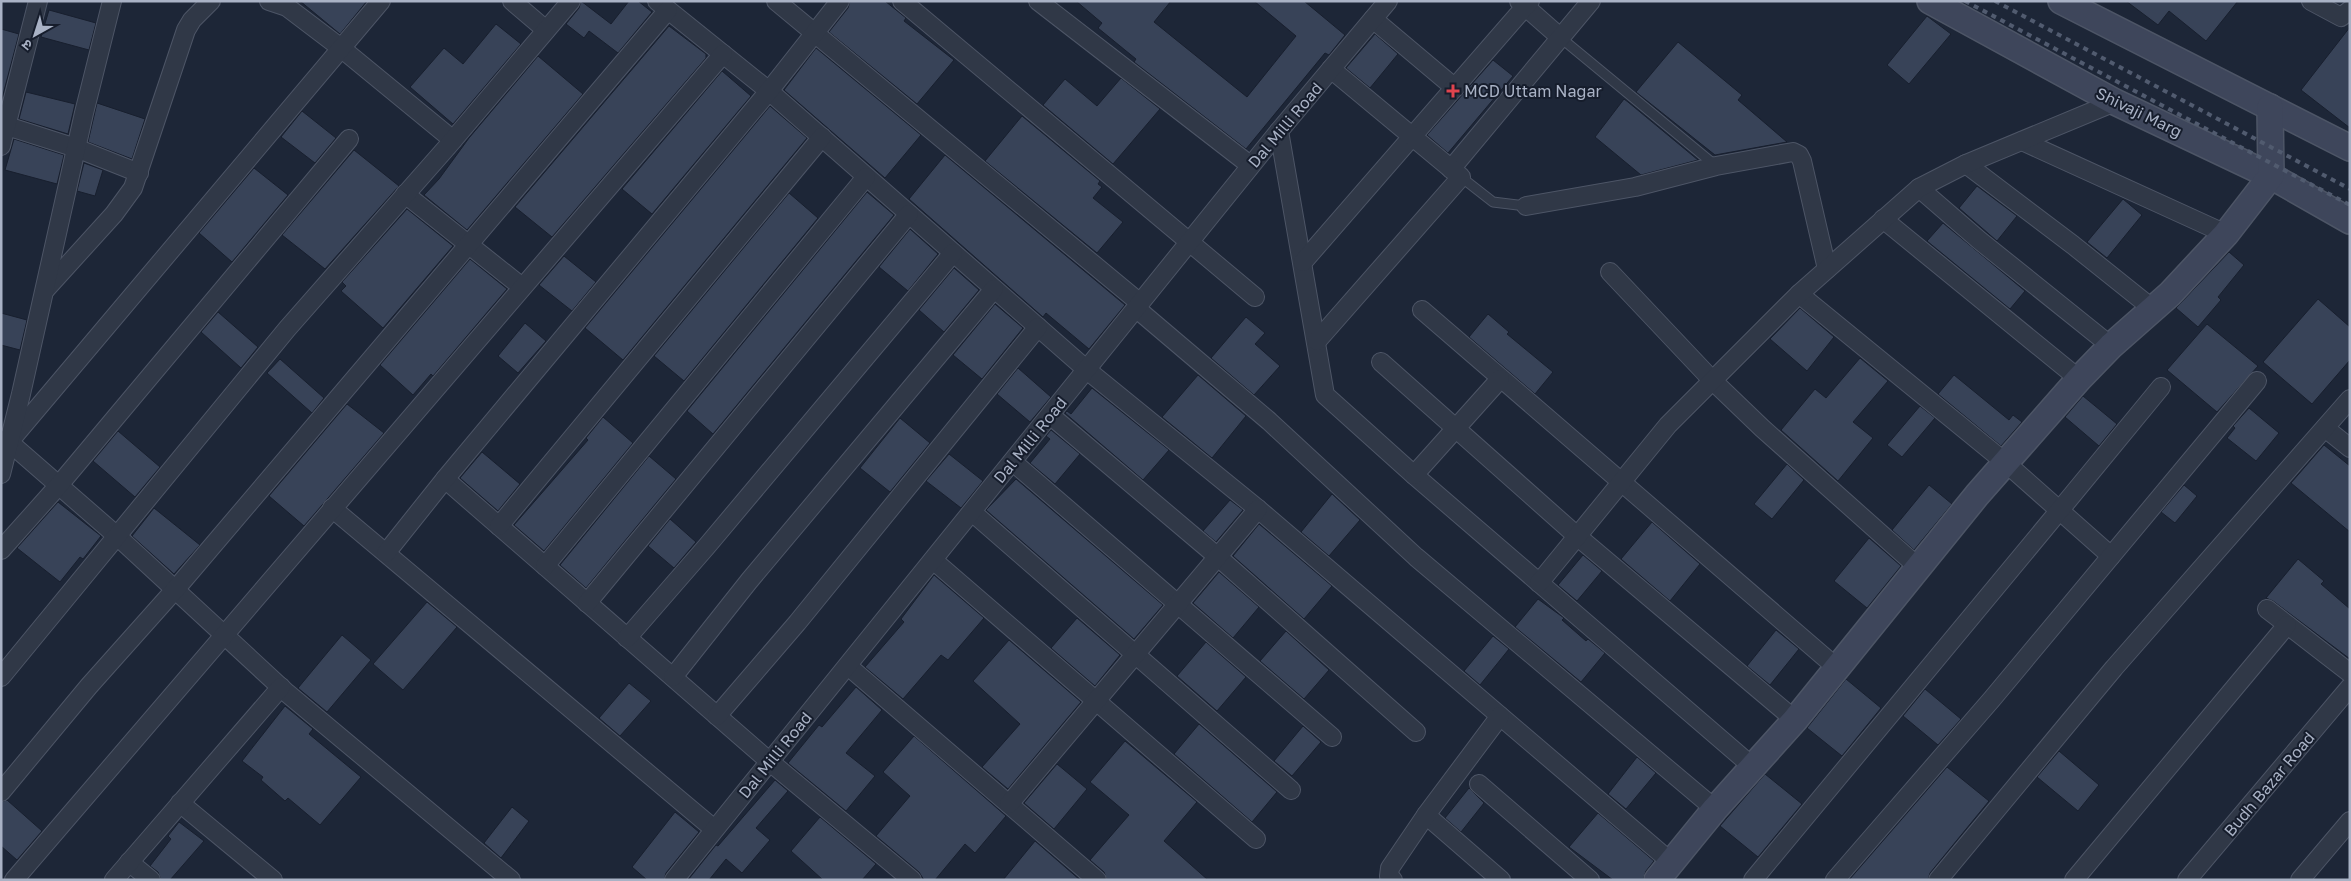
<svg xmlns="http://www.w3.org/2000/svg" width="2351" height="881" font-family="'Golos Text','Noto Sans Devanagari',sans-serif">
	<rect width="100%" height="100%" fill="#1d2637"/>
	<g fill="#384358" stroke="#181f2e">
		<polygon points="300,1 367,1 340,34"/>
		<polygon points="581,1 611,24 629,1 638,1 652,12 618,53 589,31 584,38 566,24 579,8"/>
		<polygon points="850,1 885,1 906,18 904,21 954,60 917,104 829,32 848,8"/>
		<polygon points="1076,1 1171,1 1154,22 1247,97 1296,36 1254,1 1304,1 1345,35 1329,55 1325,53 1246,149 1134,62 1136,59 1098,28 1102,23"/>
		<polygon points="2126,1 2238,1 2206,41 2169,11 2158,25"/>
		<polygon points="49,10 96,23 89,50 41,37"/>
		<polygon points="1927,16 1951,34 1909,84 1887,65"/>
		<polygon points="496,24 521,44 453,124 410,87 444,48 463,64"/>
		<polygon points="669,26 706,54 706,58 552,237 515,207"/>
		<polygon points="2350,27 2350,128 2301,90"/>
		<polygon points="1,29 19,34 1,102"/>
		<polygon points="1375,34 1398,54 1370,88 1346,68"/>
		<polygon points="1678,42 1742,95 1738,100 1787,142 1715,155 1636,92"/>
		<polygon points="816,48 921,135 885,178 784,90"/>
		<polygon points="538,56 583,94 467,230 424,195 439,179 469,138"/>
		<polygon points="1493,60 1513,76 1448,153 1427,135"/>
		<polygon points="722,71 751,96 652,214 622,189"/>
		<polygon points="1121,78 1160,109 1113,164 1043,105 1065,79 1097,106"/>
		<polygon points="26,92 75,104 68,134 19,119"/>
		<polygon points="1624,99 1628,102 1698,160 1641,175 1595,137"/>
		<polygon points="97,103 145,119 132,159 88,142"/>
		<polygon points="770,106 807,138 623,360 585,328"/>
		<polygon points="302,111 336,138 315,163 281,137"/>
		<polygon points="1022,116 1100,181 1098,184 1102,187 1093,198 1123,222 1097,253 985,161"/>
		<polygon points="14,139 64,155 57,184 5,170"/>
		<polygon points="354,150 399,186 325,269 282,235"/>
		<polygon points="945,155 1125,305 1089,349 1046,313 1043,317 909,199"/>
		<polygon points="84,163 103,170 95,196 77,191"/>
		<polygon points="254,168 288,195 232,262 199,233"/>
		<polygon points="1977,186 2017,216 1997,241 1959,208"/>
		<polygon points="867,192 894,215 713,434 687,411"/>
		<polygon points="789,193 818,218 684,381 654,356"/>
		<polygon points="2123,199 2142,215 2107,258 2087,242"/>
		<polygon points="407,209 453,246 383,328 341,291 346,286 342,282"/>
		<polygon points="1943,223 2025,291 2010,309 1927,241"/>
		<polygon points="910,229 938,254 908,291 879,267"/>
		<polygon points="2229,252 2244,265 2218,297 2221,300 2198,327 2176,308"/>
		<polygon points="564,256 596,282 572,311 539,285"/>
		<polygon points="470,259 507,289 433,376 431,374 413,395 380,365"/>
		<polygon points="954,268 979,290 944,332 919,310"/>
		<polygon points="2318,299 2350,327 2350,360 2312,404 2263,362"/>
		<polygon points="995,304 1023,328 982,379 953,355"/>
		<polygon points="1800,308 1834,337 1807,371 1770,339"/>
		<polygon points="218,312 258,347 241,368 201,332"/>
		<polygon points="1,313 27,320 20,350 1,345"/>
		<polygon points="1488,314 1509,332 1507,334 1553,372 1535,394 1469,337"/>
		<polygon points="1246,317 1265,333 1255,344 1280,366 1254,395 1211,358"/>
		<polygon points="525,323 546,341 518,373 498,356"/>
		<polygon points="2207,324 2258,366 2217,412 2167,370"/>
		<polygon points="1860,358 1888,381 1853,422 1873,438 1838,481 1781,430 1815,389 1826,398"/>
		<polygon points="280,359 324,398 312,413 267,373"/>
		<polygon points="1018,368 1051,397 1030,422 997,394"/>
		<polygon points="1198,375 1246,416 1212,458 1162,417"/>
		<polygon points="1954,375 2009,420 2013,415 2022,422 2001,446 1938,394"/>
		<polygon points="1092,388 1169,450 1143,480 1065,413 1067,411 1071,414"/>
		<polygon points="2083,396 2117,424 2099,446 2065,417"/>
		<polygon points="347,404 384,433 304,526 269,496"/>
		<polygon points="1920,406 1935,418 1902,457 1887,445"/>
		<polygon points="2249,408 2279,433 2256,461 2227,438 2235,428 2233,426"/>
		<polygon points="603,417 633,443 544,551 514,525 588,440 586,438"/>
		<polygon points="900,418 930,443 890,492 860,468"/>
		<polygon points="1051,430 1080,454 1055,484 1030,463 1050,439 1046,436"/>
		<polygon points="118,431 160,467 135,497 93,461"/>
		<polygon points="2324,445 2350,466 2350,532 2291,483"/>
		<polygon points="482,452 520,484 498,511 460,478"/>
		<polygon points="949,454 983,481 961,508 926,481"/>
		<polygon points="649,456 676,479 586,588 560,565"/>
		<polygon points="1787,464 1804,480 1772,519 1754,504"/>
		<polygon points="1016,479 1163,605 1134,639 986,510"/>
		<polygon points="1929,485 1952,504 1914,550 1892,530"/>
		<polygon points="2184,485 2197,496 2175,523 2161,512"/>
		<polygon points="1332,494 1360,520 1329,556 1301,532"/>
		<polygon points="1230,500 1243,510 1216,542 1203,531"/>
		<polygon points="58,502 101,536 83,559 80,557 60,582 17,548"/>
		<polygon points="154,508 200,545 174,574 132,536"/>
		<polygon points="670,519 696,542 674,568 648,546"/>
		<polygon points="1652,522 1700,564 1670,601 1621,559"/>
		<polygon points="1259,524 1332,586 1304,619 1233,556"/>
		<polygon points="1869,538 1901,566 1867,608 1834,581"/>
		<polygon points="1583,555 1602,571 1577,601 1558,585"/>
		<polygon points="2298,559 2324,581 2321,584 2350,609 2350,659 2273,601 2266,598"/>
		<polygon points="1219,572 1259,607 1233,638 1193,603"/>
		<polygon points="934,575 984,618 948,660 941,655 903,699 865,667 904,622 901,619"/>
		<polygon points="1538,599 1564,618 1562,620 1586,641 1588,639 1605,653 1581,682 1515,627"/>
		<polygon points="427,602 457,627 403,690 373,664"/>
		<polygon points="1077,618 1120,655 1095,686 1051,648"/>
		<polygon points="1776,630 1799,649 1770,685 1747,666"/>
		<polygon points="1286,631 1329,670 1304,699 1260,661"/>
		<polygon points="342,635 371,660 327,712 298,688"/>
		<polygon points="1493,636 1509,649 1480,685 1464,671"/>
		<polygon points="1009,640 1081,702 1008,789 982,767 1020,724 973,681"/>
		<polygon points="1206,642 1246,677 1217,711 1177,676"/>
		<polygon points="1846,679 1881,708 1842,756 1807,728"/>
		<polygon points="629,683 651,701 620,736 599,718"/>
		<polygon points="856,687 882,710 846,753 875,776 846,811 788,763 819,725 822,727"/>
		<polygon points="1925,689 1961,719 1938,745 1903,716"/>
		<polygon points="285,706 313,729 309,734 361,777 320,825 288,798 285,801 261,780 263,777 242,761"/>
		<polygon points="1199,724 1277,792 1252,822 1174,754"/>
		<polygon points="1303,726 1321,742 1292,776 1274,761"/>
		<polygon points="914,736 1006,816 975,853 965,844 935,880 924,880 919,872 876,836 910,796 883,772"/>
		<polygon points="1125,741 1197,802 1164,841 1208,880 1107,880 1104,872 1090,860 1129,815 1090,782"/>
		<polygon points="2059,751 2099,785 2078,811 2037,777"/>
		<polygon points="1637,757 1656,773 1626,809 1608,794"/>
		<polygon points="1057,764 1087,789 1054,829 1024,803"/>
		<polygon points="1947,767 1989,801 1930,873 1928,880 1849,880"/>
		<polygon points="1765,774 1802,804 1758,857 1720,826"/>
		<polygon points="775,780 788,791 756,828 770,840 742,873 726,859 709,880 688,880 716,845 718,846"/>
		<polygon points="1469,788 1484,803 1461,832 1445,818"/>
		<polygon points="7,800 42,831 17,860 1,846 1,802"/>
		<polygon points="512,807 529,821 501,858 484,843"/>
		<polygon points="675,812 699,832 666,873 664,880 647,880 632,867"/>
		<polygon points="1598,813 1654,861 1646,871 1643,880 1613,880 1569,847"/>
		<polygon points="820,817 876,864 862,880 823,880 791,851"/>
		<polygon points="179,822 204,841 170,880 161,880 158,872 150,866 171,839 168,836"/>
		<polygon points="1035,841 1080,880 1003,880"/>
	</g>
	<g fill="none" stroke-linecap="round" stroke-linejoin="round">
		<g stroke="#4d5566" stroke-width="11">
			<g id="lane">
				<polyline points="1561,38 1716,166"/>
				<polyline points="1461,177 1493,202 1526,206"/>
			</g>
		</g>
		<g stroke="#4d5566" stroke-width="20">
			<g id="street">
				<polyline points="269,1 287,7 341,48 453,140"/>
				<polyline points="512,1 546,30"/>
				<polyline points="657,1 769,91 1087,370 1258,509 1671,862"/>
				<polyline points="776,1 1140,303"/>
				<polyline points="902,1 1255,297"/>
				<polyline points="1038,1 1246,162"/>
				<polyline points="1519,1 1561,38"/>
				<polyline points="2311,1 2341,17 2350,10"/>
				<polyline points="1373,19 1455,88"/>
				<polyline points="1,124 76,148 139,173"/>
				<polyline points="1279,131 1325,395 1414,475 1753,767"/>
				<polyline points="2022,141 2226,234"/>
				<polyline points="1,146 38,1"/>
				<polyline points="1966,164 2073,245 2153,309"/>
				<polyline points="1451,169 1591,1"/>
				<polyline points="1919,188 1979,240 2111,346"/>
				<polyline points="405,194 522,287"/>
				<polyline points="1526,206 1635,187 1716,166 1793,152 1799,155 1802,161 1827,269"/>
				<polyline points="1883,219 2079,379"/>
				<polyline points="1303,262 1530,1"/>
				<polyline points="1610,272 1712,380 1762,428 1918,567"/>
				<polyline points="46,289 114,214 133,188 186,30 192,20 211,1"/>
				<polyline points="1799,294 2006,463 2111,556"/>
				<polyline points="1137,309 1269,421 1416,557 1715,809"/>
				<polyline points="1422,310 1837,668"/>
				<polyline points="1317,341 1461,177 1331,69"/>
				<polyline points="1381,362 1577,536 1795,720"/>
				<polyline points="1050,415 1218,557 1416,732"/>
				<polyline points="2325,428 2350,448"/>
				<polyline points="1,440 9,442 117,536 287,693 511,880"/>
				<polyline points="9,442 381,1"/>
				<polyline points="1013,462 1332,737"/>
				<polyline points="1,474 21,394 84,113 112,1"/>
				<polyline points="1414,475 1500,379"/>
				<polyline points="445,479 769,761 912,880"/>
				<polyline points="332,508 714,829"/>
				<polyline points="972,512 1291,790"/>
				<polyline points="499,526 822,137"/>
				<polyline points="1,550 59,485 349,139"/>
				<polyline points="386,553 445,479 769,91 840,1"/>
				<polyline points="933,560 1256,839"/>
				<polyline points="545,566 866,177"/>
				<polyline points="1539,583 1668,425 1799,294 1919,188 1966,164 2115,102"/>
				<polyline points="587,603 909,214"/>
				<polyline points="2267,609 2350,673"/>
				<polyline points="627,638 707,546 953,253"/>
				<polyline points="848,666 1097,880"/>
				<polyline points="1,677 287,329 448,146 571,1"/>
				<polyline points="673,677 749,581 994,289"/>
				<polyline points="717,716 797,623 1038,327"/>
				<polyline points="1479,784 1590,880"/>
				<polyline points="1,792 89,686 180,584 668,10"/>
				<polyline points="180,803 273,880"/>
				<polyline points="1009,804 1258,509"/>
				<polyline points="1426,815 1501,880"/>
				<polyline points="129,862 151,880"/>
				<polyline points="14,880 723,54"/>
				<polyline points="114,880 281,687"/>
				<polyline points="674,880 1279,131 1388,1"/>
				<polyline points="1393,880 1389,876 1390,868 1426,815 1500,716"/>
				<path d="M 1753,880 C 1889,715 2026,552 2161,387"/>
				<polyline points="1835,880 1992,699 2257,381"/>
				<polyline points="1938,880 2114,668 2350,399"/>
				<polyline points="2074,880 2287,625"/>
				<polyline points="2187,880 2350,687"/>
				<polyline points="2300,880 2350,821"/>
			</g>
		</g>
		<g stroke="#4d5566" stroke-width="28">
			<g id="secondary">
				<polyline points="1930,1 2115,102 2271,176 2350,221"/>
				<polyline points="2061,1 2350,148"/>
				<polyline points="1657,880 1715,809 1795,720 1977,495 2079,379 2111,346 2170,294 2226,234 2271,176 2270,107"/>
			</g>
		</g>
		<use href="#lane" stroke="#303847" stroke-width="9"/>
		<use href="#street" stroke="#303847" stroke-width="18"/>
		<use href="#secondary" stroke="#3e465b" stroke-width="25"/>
		<g stroke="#515b6f" stroke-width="4" stroke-dasharray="5 5" stroke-linecap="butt">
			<polyline points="1965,1 2350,205"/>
			<polyline points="1995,1 2350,189"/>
		</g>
	</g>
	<path fill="#e0444e" stroke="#161d2c" stroke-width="2" d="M1450.5 83.5h5v5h5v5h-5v5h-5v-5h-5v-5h5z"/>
	<g text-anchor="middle" stroke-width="4" stroke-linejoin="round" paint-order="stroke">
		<g font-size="16" fill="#a9b2c5" stroke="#161d2c" text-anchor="start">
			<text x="1464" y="97">MCD Uttam Nagar</text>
		</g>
		<g font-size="16" fill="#a9b2c5" stroke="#161d2c">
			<text transform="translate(2139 112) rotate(26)" y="6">Shivaji Marg</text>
			<text transform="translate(1285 125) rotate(-50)" y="6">Dal Milli Road</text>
			<text transform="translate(1030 440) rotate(-51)" y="6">Dal Milli Road</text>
			<text transform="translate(775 755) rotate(-51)" y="6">Dal Milli Road</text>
			<text transform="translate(2269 784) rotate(-50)" y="6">Budh Bazar Road</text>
		</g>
	</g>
	<rect width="2351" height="881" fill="none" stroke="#a9b2c5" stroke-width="5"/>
	<g transform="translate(35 35) rotate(219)" stroke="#161d2c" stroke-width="4" paint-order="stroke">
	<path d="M0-4L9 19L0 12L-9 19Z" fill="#a9b2c5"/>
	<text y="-8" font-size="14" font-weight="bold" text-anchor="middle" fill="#a9b2c5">उ</text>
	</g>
</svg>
